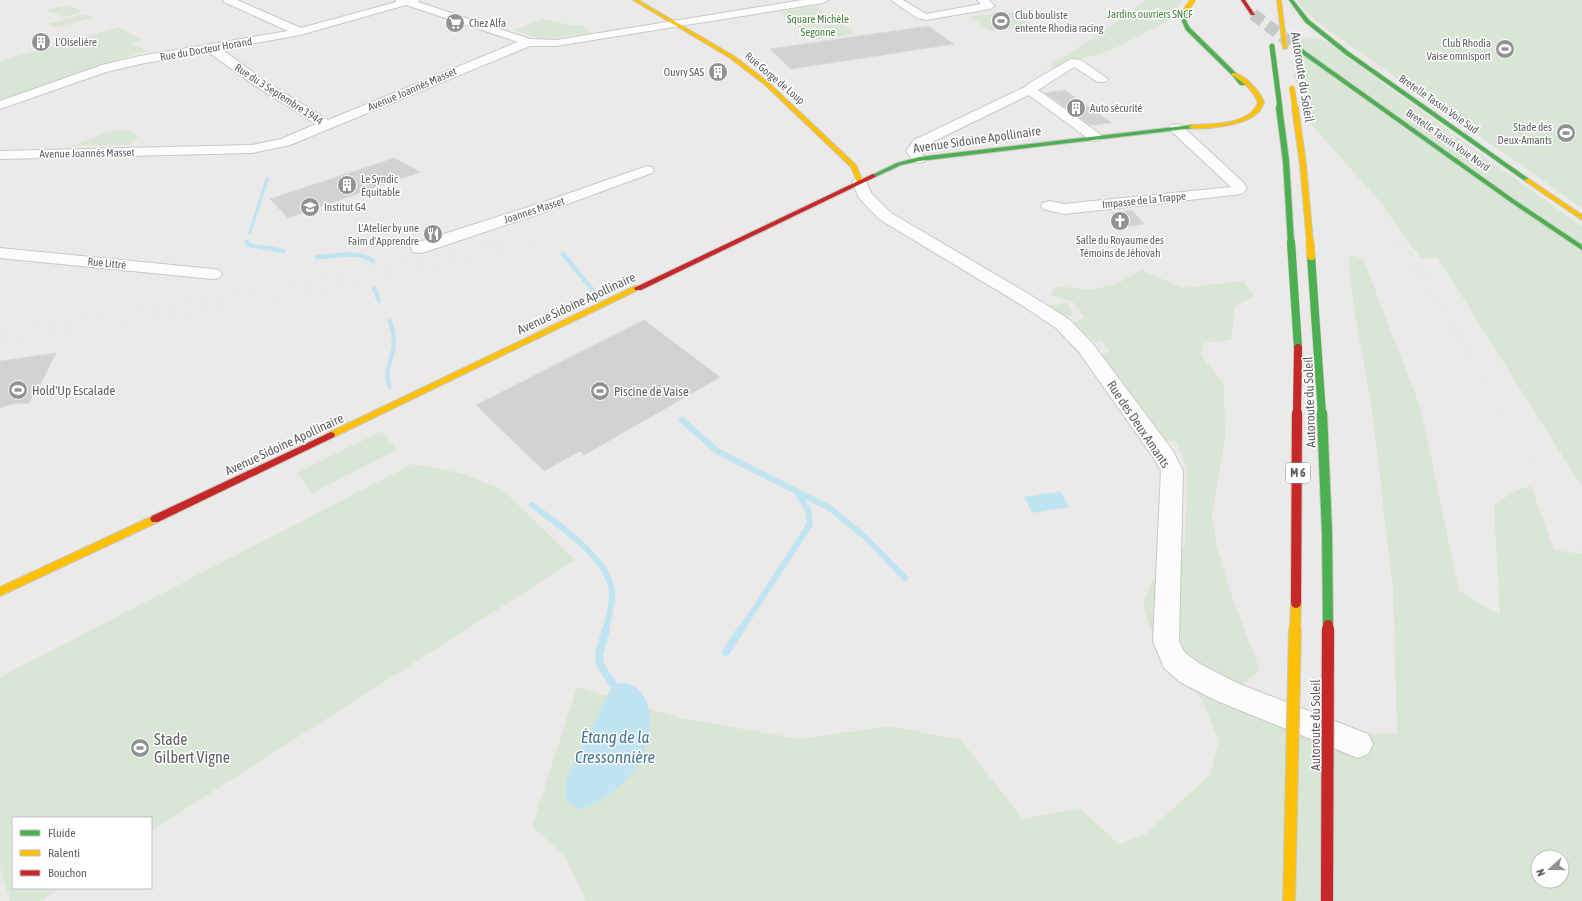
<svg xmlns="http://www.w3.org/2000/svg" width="1582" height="901" font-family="'Asap Condensed',sans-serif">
	<rect width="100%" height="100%" fill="#eceae8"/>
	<g fill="#d9e6d5" fill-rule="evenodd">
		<polygon points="1146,0 1183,0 1179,5 1175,17 1116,48 1100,54 1075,60 1057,69 1049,66 1106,30"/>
		<polygon points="1297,0 1582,0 1582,208 1321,25 1304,10"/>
		<polygon points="68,5 83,12 63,17 47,10"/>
		<polygon points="815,6 855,34 814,40 780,12"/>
		<polygon points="1010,11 1033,25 991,31 969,17"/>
		<polygon points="85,14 92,18 55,28 48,24"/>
		<polygon points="544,19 570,25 583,25 591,33 541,39 513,30"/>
		<polygon points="119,27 143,40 132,43 147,51 97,66 26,93 0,101 0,61"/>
		<polygon points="1297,37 1322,39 1582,227 1582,487 1437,257 1421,259 1382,204 1310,123 1316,122 1292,75 1296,72 1292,49"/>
		<polygon points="128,130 139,136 129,145 71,146 109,132"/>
		<path d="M 1355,255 L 1364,261 L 1421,409 L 1459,591 L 1500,615 L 1494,505 L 1515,491 L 1531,486 L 1554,550 L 1582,554 L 1582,901 L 586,901 L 565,857 L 532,826 L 577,687 L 681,718 L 800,739 L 889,726 L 961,740 L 1023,819 L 1079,808 L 1119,844 L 1145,834 L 1209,776 L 1219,742 L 1202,700 L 1151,631 L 1143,605 L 1151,582 L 1185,546 L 1187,467 L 1175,441 L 1161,440 L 1099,354 L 1110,352 L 1073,302 L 1051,295 L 1055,286 L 1091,290 L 1118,283 L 1142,270 L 1182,288 L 1243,281 L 1254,296 L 1235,307 L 1231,340 L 1204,343 L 1201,355 L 1224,384 L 1225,438 L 1212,515 L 1217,547 L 1230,591 L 1260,670 L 1238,688 L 1361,734 L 1397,733 L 1393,589 L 1371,402 L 1355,316 L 1348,258 ZM 1538,857 L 1562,857 L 1562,881 L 1538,881 Z"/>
		<polygon points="1066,303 1074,315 1065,318 1052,309 1050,305"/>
		<polygon points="1084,318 1101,341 1095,343 1090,337 1073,324 1077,321"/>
		<polygon points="382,431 397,450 312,493 297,473"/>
		<polygon points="412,464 461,473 502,489 575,560 151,831 151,818 13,818 13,888 61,888 41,901 10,901 0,867 0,677"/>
	</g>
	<g fill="#c1e4f2">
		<polygon points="1061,491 1069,507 1032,513 1024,497"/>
		<path d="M 626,683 C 637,685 645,695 648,706 C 657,743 635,779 604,798 C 597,803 588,808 579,809 L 566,800 L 565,783 L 613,684 Z"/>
	</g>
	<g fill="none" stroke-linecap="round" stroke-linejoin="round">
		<g stroke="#c1e4f2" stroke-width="3.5">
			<polyline points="250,233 267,179"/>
			<polyline points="247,242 248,243"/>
		</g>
		<g stroke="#c1e4f2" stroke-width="4.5">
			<polyline points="247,242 249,245 283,251"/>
			<polyline points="563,254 595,293"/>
			<path d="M 317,257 C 336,257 356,249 373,261"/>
			<polyline points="374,288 379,301"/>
			<path d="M 390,321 C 392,329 394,335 394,343 C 393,361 383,368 390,387"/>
		</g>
		<g stroke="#c1e4f2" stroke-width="6">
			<polyline points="682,420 717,451 831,509 865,537 905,578"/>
			<path d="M 532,505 C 557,524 608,557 612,591 C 613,603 608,618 606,630"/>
			<polyline points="741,630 810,524 808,510 797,492"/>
		</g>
		<g stroke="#c1e4f2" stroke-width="8">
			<path d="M 606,629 C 598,661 593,656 613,684"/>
			<polyline points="726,652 741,629"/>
		</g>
	</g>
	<g fill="#d3d1d1" stroke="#dcdad7">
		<polygon points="928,26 954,44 791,69 770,49"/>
		<polygon points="1065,90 1112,123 1090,125 1045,93"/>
		<polygon points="394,158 420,172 288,218 270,199"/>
		<polygon points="1132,210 1144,224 1124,227 1111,213"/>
		<polygon points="644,320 720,377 584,455 580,451 544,471 476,405"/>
		<polygon points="56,353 44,377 29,403 11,404 0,408 0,361"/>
	</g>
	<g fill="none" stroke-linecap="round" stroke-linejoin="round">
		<polyline stroke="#c8c8c7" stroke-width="12" stroke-dasharray="12 6" stroke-linecap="butt" points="1253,14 1300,50"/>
		<g stroke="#c9c8c8" stroke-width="2">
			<g id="street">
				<path d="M 223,0 L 237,0 L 301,28 L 396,2 L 395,0 L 419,0 L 418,2 L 530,39 L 556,40 L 803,0 L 828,0 L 823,3 L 556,46 L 530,46 L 290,145 L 252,153 L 0,159 L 0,151 L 252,145 L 281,139 L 316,124 L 260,89 L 208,52 L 140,64 L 106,72 L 0,109 L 0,101 L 102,65 L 140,56 L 288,31 L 224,2 ZM 406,5 L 518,42 L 328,120 L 268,83 L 221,49 L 300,35 Z"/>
				<polygon points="891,0 903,0 926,14 981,4 977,0 989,0 995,6 990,9 926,20 917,18"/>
				<polygon points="1071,59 1081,60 1108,79 1106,82 1098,82 1074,67 1038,90 1100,134 1102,137 1100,140 1095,141 1090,140 1029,95 924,146 920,151 926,159 924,162 919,163 914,162 906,151 914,140 1025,87 1031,82"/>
				<polygon points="1176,124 1181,125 1244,183 1247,189 1242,194 1064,214 1043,209 1041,206 1043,203 1049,201 1064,204 1231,187 1171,131 1169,128 1171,125"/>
				<polygon points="647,166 652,167 654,170 652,173 559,207 425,252 419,253 413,252 411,248 413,244 547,201"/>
				<polygon points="860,177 865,179 871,193 891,213 1032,296 1070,320 1093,344 1173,451 1183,471 1179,641 1184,652 1200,664 1237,683 1368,734 1373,744 1368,754 1358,758 1217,701 1180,682 1164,668 1153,641 1161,471 1155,460 1079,352 1056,328 1020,304 879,219 859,198 852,182 855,179"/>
				<polygon points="0,248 213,269 219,270 222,274 219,278 213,279 0,258"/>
			</g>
		</g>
		<g stroke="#c6c7c7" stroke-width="2">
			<g id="fast">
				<polygon points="1289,0 1293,0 1309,20 1349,52 1529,179 1529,181 1525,181 1345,54 1305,22"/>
				<polygon points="1185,10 1187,11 1186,21 1190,28 1236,73 1245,84 1244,85 1240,85 1232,75 1186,30 1182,21 1183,11"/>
				<polygon points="1298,49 1302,49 1516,201 1582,245 1582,250 1512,203 1298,51"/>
				<polygon points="1192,125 1195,127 1194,128 919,161 901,165 875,177 870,176 897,163 919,157"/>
			</g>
		</g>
		<g stroke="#c6c7c7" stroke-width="2">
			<g id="slow">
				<polygon points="633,0 638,0 734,56 768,82 856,165 863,182 862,183 857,182 851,167 764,84 730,58"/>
				<polygon points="1277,0 1281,0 1287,48 1285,49 1283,48"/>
				<path d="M 1232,73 C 1245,73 1259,91 1264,102 C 1262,108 1260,112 1255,115 C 1243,125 1206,130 1190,128 L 1189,127 L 1192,125 C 1212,124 1251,125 1258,102 C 1252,89 1244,83 1232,75 Z"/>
				<polygon points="1525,179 1529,179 1582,215 1582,220 1525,181"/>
				<polygon points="635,286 641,286 642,288 334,437 331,438 327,435 328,433"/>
				<polygon points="155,515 158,516 160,519 158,522 0,596 0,587"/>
			</g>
		</g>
		<g stroke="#c6c7c7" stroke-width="2">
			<g id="jam">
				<polygon points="1241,0 1245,0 1255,15 1251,15"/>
				<polygon points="873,174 876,176 875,177 641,290 635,290 634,288"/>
				<polygon points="331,432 334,433 335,435 334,437 158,522 152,522 150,519 152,516"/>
			</g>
		</g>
		<use href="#street" fill="#fcfcfc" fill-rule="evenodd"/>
		<use href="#fast" fill="#4caf50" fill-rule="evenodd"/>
		<use href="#slow" fill="#ffc107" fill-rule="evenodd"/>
		<use href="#jam" fill="#c62828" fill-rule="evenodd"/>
		<g stroke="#e2e2e2" stroke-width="1.5" stroke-dasharray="0.5 2.5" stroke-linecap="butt">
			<polyline points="1188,0 1226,38 1286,108"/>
			<path d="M 931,108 C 998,78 1068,49 1124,0"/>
			<path d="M 959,108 C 1027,78 1082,46 1139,0"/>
		</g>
		<g stroke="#e2e2e2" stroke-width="2" stroke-dasharray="0.5 3.5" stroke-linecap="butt">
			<polyline points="1285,107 1345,177 1396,243"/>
			<polyline points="1381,213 1403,243"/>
			<path d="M 495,243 C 643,209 794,170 934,107"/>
			<path d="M 535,243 C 679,207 825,167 962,107"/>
		</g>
		<g stroke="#e2e2e2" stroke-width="2.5" stroke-dasharray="1 4.5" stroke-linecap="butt">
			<polyline points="1395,242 1450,325 1503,414"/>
			<polyline points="1402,242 1429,279 1475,358"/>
			<path d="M 0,331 C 168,308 334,280 499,242"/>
			<path d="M 0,341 C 181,316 361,287 539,242"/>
		</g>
		<polyline stroke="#e2e2e2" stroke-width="3" stroke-dasharray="1 5.5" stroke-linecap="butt" points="1503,413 1582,550"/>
		<g stroke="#c6c7c7" stroke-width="6" stroke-linecap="butt">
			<polyline id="fast-bridge-far3" points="1272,46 1280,108"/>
		</g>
		<g stroke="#c6c7c7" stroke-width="8" stroke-linecap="butt">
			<polyline id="fast-bridge-far2" points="1279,107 1286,161 1291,243"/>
		</g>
		<g stroke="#c6c7c7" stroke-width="9" stroke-linecap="butt">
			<g id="fast-bridge-far1">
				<polyline points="1291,242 1298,348"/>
				<polyline points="1311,256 1322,414"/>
			</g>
		</g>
		<g stroke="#c6c7c7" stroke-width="12" stroke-linecap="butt">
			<polyline id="fast-bridge" points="1322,413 1327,533 1328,625"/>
		</g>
		<g stroke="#c6c7c7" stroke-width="6" stroke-linecap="butt">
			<g id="slow-bridge-far4">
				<polyline points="1185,11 1193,0"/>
				<polyline points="1292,88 1295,108"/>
			</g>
		</g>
		<g stroke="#c6c7c7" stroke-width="8" stroke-linecap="butt">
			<polyline id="slow-bridge-far3" points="1295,107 1303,164 1310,243"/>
		</g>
		<g stroke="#c6c7c7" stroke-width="9" stroke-linecap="butt">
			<polyline id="slow-bridge-far2" points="1310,242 1311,256"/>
		</g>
		<g stroke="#c6c7c7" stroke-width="12" stroke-linecap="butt">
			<polyline id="slow-bridge-far1" points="1295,630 1296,603"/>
		</g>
		<g stroke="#c6c7c7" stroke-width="14" stroke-linecap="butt">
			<polyline id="slow-bridge" points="1289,901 1295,629"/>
		</g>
		<g stroke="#c6c7c7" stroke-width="9" stroke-linecap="butt">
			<polyline id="jam-bridge-far2" points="1297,414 1298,348"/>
		</g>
		<g stroke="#c6c7c7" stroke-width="12" stroke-linecap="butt">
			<g id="jam-bridge-far1">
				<polyline points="1296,603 1297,413"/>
				<polyline points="1328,630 1328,625"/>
			</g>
		</g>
		<g stroke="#c6c7c7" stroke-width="14" stroke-linecap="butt">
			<polyline id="jam-bridge" points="1327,901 1328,629"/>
		</g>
		<use href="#fast-bridge-far3" stroke="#4caf50" stroke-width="5"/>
		<use href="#fast-bridge-far2" stroke="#4caf50" stroke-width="6"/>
		<use href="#fast-bridge-far1" stroke="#4caf50" stroke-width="8"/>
		<use href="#fast-bridge" stroke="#4caf50" stroke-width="10"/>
		<use href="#slow-bridge-far4" stroke="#ffc107" stroke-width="5"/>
		<use href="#slow-bridge-far3" stroke="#ffc107" stroke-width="6"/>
		<use href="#slow-bridge-far2" stroke="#ffc107" stroke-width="8"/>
		<use href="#slow-bridge-far1" stroke="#ffc107" stroke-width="10"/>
		<use href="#slow-bridge" stroke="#ffc107" stroke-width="12"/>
		<use href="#jam-bridge-far2" stroke="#c62828" stroke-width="8"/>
		<use href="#jam-bridge-far1" stroke="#c62828" stroke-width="10"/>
		<use href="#jam-bridge" stroke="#c62828" stroke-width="12"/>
	</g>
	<defs>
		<g id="stadium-disc" transform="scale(1)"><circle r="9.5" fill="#909293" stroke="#fff"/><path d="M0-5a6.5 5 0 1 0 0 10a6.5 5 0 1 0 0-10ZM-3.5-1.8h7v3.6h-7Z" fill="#fff"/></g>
		<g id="supermarket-disc" transform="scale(1)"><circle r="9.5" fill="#909293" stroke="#fff"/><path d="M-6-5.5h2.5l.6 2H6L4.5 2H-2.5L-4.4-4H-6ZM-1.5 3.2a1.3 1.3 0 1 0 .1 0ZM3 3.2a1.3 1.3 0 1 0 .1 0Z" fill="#fff"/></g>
		<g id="building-disc" transform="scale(1)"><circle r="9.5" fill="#909293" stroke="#fff"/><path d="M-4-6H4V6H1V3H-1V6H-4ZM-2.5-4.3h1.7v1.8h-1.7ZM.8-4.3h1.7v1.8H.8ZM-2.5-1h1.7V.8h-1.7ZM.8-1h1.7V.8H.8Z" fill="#fff"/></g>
		<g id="school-disc" transform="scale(1)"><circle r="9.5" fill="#909293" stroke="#fff"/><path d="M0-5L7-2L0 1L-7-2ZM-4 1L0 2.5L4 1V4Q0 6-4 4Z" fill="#fff"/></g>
		<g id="church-disc" transform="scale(1)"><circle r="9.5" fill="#909293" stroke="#fff"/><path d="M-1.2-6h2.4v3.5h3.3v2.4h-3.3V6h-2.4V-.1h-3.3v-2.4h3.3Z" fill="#fff"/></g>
		<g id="restaurant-disc" transform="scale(1)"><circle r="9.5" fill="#909293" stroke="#fff"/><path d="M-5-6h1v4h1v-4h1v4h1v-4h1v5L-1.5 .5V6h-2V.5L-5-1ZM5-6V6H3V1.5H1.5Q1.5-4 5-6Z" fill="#fff"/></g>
	</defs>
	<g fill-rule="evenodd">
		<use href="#stadium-disc" x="1001" y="21"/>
		<use href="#supermarket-disc" x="455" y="23"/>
		<use href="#building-disc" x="41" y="42"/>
		<use href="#stadium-disc" x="1505" y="49"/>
		<use href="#building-disc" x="718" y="72"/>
		<use href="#building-disc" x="1076" y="108"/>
		<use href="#stadium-disc" x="1566" y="133"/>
		<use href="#building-disc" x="347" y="185"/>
		<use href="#school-disc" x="310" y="207"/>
		<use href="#church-disc" x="1120" y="221"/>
		<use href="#restaurant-disc" x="433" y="234"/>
		<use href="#stadium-disc" x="18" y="390"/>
		<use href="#stadium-disc" x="600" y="391"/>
		<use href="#stadium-disc" x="140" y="748"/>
	</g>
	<g text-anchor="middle" stroke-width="3" stroke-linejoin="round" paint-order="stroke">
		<g font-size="11" fill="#45823f" stroke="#fff">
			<text x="1150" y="18">Jardins ouvriers SNCF</text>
			<text x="818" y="23">Square Michèle<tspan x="818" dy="13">Segonne</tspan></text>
		</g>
		<g font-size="11" fill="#5e6265" stroke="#fff" text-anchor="start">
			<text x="1015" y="19">Club bouliste<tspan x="1015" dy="13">entente Rhodia racing</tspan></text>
			<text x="469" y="27">Chez Alfa</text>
			<text x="55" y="46">L'Oiselière</text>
			<text x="1491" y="47" text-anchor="end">Club Rhodia<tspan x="1491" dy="13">Vaise omnisport</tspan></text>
			<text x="704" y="76" text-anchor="end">Ouvry SAS</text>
			<text x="1090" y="112">Auto sécurité</text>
			<text x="1552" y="131" text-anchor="end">Stade des<tspan x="1552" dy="13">Deux-Amants</tspan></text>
			<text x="361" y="183">Le Syndic<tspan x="361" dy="13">Équitable</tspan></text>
			<text x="324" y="211">Institut G4</text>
			<text x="419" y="232" text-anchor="end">L'Atelier by une<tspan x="419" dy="13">Faim d'Apprendre</tspan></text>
			<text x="1120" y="244" text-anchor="middle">Salle du Royaume des<tspan x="1120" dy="13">Témoins de Jéhovah</tspan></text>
		</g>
		<g font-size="11" fill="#5e6265" stroke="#fff">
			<text transform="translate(206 49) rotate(-10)" y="4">Rue du Docteur Horand</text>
			<text transform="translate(775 78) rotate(40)" y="4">Rue Gorge de Loup</text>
			<text transform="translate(412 89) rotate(-23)" y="4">Avenue Joannès Masset</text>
			<text transform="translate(279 94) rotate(33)" y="4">Rue du 3 Septembre 1944</text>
			<text transform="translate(1439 104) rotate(35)" y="4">Bretelle Tassin Voie Sud</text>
			<text transform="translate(1448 140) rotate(35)" y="4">Bretelle Tassin Voie Nord</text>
			<text transform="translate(87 153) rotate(-1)" y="4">Avenue Joannès Masset</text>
			<text transform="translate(1144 200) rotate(-6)" y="4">Impasse de la Trappe</text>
			<text transform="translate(534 210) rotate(-18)" y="4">Joannes Masset</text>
			<text transform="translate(107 263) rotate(6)" y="4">Rue Littré</text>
		</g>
		<rect fill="#fff" stroke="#8e9193" stroke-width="1" x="1286" y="463" width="24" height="20" rx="3"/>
		<g font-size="12" font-weight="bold" fill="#5e6265">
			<text x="1298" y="477">M 6</text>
		</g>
		<g font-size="13" fill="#5e6265" stroke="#fff">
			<text transform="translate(1303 77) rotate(81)" y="5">Autoroute du Soleil</text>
			<text transform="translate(977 139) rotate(-8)" y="5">Avenue Sidoine Apollinaire</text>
			<text transform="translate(576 303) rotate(-25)" y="5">Avenue Sidoine Apollinaire</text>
			<text transform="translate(1309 402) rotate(-92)" y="5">Autoroute du Soleil</text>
			<text transform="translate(1139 424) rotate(56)" y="5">Rue des Deux Amants</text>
			<text transform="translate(284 444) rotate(-25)" y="5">Avenue Sidoine Apollinaire</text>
			<text transform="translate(1315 725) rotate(-90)" y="5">Autoroute du Soleil</text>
		</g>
		<g font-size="13" fill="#5e6265" stroke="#fff" text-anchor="start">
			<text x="32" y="395">Hold'Up Escalade</text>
			<text x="614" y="396">Piscine de Vaise</text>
		</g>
		<g font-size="16" fill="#5e6265" stroke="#fff" text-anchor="start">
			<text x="154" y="745">Stade<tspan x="154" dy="18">Gilbert Vigne</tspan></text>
		</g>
		<g font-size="17" font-style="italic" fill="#467896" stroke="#fff">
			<text x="615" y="743">Étang de la<tspan x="615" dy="20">Cressonnière</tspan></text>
		</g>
	</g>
	<rect x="12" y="817" width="140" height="72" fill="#ffffff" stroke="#bfc0c1"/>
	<rect x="20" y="830" width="20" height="6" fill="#4caf50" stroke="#bfc0c1"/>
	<text x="48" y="837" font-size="12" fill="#5e6265">Fluide</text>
	<rect x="20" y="850" width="20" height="6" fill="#ffc107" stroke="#bfc0c1"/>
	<text x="48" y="857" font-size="12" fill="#5e6265">Ralenti</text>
	<rect x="20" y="870" width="20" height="6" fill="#c62828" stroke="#bfc0c1"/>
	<text x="48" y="877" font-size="12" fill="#5e6265">Bouchon</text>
	<g transform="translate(1550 869) rotate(249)"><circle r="19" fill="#ffffff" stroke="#bfc0c1"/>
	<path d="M0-3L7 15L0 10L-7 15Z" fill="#909293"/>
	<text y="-6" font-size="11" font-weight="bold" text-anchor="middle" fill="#5e6265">N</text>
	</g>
</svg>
